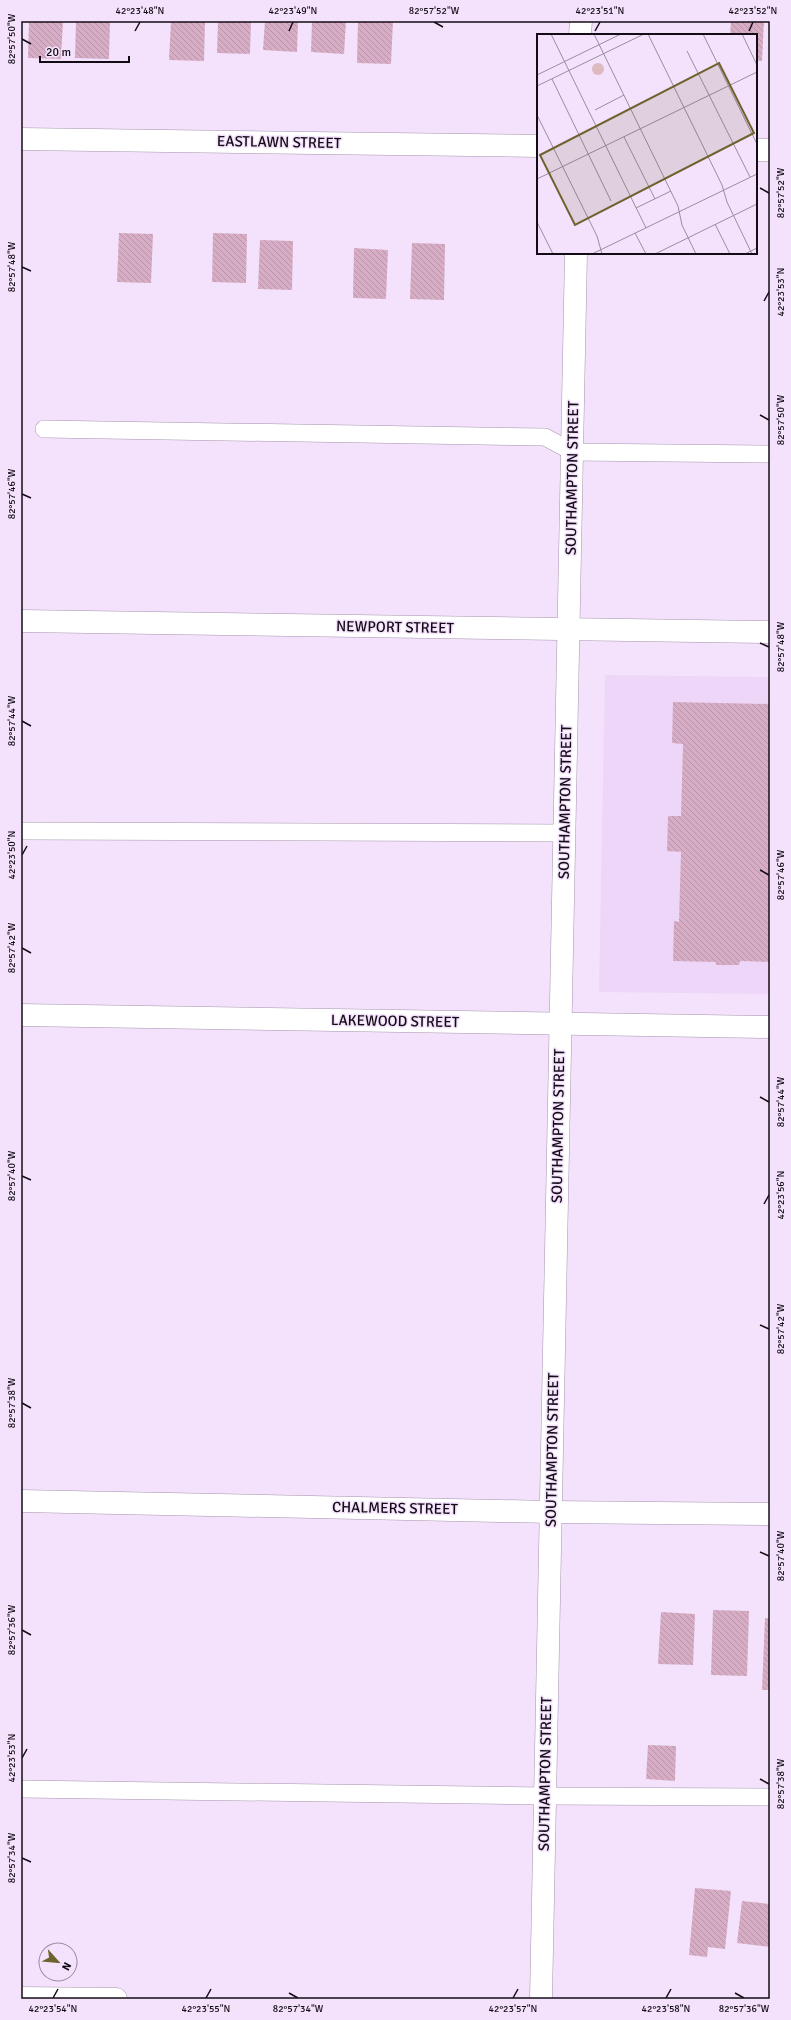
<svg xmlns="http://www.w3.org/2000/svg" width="791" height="2020" font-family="Signika,sans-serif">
	<defs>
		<pattern id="building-back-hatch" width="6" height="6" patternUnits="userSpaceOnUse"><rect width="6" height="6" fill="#d7adc5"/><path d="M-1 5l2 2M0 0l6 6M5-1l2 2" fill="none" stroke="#b894a8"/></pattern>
	</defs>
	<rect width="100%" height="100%" fill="#f4e2fd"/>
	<polygon fill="#edd6f7" points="605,675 770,677 770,994 599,992"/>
	<g fill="url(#building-back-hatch)">
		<polygon points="29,21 63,21 61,59 28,58"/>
		<polygon points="76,21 110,21 109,59 75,58"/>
		<polygon points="171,21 205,21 204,61 169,60"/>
		<polygon points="218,21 251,21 250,54 217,53"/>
		<polygon points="265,21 298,21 297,52 263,50"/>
		<polygon points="312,21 346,21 344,54 311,52"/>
		<polygon points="358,21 393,21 391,64 357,63"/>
		<polygon points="731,21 764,21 762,61 756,61 756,35 730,35"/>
		<polygon points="119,233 153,234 151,283 117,282"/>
		<polygon points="213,233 247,234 246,283 212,282"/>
		<polygon points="260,240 293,241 292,290 258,289"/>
		<polygon points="412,243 445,244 444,300 410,299"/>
		<polygon points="354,248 388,250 386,299 353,298"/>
		<polygon points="673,702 770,704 770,962 740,961 739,965 716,965 716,962 673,961 674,921 679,922 681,852 667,851 668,816 681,816 683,744 672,743"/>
		<polygon points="713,1610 749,1611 747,1676 711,1675"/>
		<polygon points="661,1612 695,1614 693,1665 658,1664"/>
		<polygon points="765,1618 770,1619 770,1690 762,1690"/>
		<polygon points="648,1745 676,1746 675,1781 646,1779"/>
		<polygon points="695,1888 731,1891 725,1949 708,1947 707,1957 689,1955"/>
		<polygon points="742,1901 770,1904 770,1947 737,1943"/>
	</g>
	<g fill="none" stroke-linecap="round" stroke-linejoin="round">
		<g stroke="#a594ad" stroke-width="18">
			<g id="service">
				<polyline points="44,429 545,437 573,452 770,454"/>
				<polyline points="21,831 565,833"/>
				<polyline points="21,1789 545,1796 770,1797"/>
			</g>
		</g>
		<g stroke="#a594ad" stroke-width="23">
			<g id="minor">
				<polyline points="580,35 581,21"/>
				<polyline points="21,139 538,146"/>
				<polyline points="756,150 770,150"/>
				<polyline points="21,621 770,632"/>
				<polyline points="21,1015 770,1027"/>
				<polyline points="21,1998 116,1999"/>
				<polyline points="541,1999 576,253"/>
			</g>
		</g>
		<g stroke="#a594ad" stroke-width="23">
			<polyline id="tertiary" points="21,1501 551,1512 770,1514"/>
		</g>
		<use href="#service" stroke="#fff" stroke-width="17"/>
		<use href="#minor" stroke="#fff" stroke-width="22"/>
		<use href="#tertiary" stroke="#fff" stroke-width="22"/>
	</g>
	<path fill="none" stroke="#130c15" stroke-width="1.5" d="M 434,22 L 443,27M 135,31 L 140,22M 289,31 L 293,22M 595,31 L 600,22M 749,31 L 753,22M 22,39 L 31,44M 760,188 L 769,193M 22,267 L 31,271M 764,301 L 769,292M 760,415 L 769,420M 22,494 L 31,498M 760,643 L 769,647M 22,721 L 31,726M 22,855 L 27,846M 760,870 L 769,875M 22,948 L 31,953M 760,1097 L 769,1102M 22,1176 L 31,1180M 764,1204 L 769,1195M 760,1325 L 769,1329M 22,1403 L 31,1408M 760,1552 L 769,1556M 22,1630 L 31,1635M 22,1758 L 27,1749M 760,1779 L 769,1784M 22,1858 L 31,1862M 289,1993 L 298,1998M 735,1993 L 744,1998M 53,1998 L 58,1989M 206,1998 L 211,1989M 513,1998 L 518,1989M 666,1998 L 671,1989"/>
	<g text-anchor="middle" stroke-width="3" stroke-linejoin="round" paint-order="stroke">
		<g font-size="15" fill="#130c15" stroke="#f4e2fd">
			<text transform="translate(279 142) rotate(1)" y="5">EASTLAWN STREET</text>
			<text transform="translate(572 478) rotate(-89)" y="5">SOUTHAMPTON STREET</text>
			<text transform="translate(395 627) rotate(1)" y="5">NEWPORT STREET</text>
			<text transform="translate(565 802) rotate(-89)" y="5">SOUTHAMPTON STREET</text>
			<text transform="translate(395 1021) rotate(1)" y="5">LAKEWOOD STREET</text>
			<text transform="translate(558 1126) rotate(-89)" y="5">SOUTHAMPTON STREET</text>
			<text transform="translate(552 1450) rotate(-89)" y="5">SOUTHAMPTON STREET</text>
			<text transform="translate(395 1508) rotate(1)" y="5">CHALMERS STREET</text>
			<text transform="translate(545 1774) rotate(-89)" y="5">SOUTHAMPTON STREET</text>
		</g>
	</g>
	<g transform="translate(537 34)">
		<rect width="220" height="220" fill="#f4e2fd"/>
		<path d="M55 35a6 6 0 1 1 12 0a6 6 0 1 1-12 0Z" fill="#dcbabe"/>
		<path fill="none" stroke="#9a8ca0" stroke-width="1" d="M 14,0 L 109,194M 57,0 L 141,172 L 145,191 L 159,220M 111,0 L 185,151 L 190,168 L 215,220M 166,0 L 220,110M 205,0 L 220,31M 150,17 L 213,143M 0,41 L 84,0M 15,45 L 74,167M 0,52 L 107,0M 58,76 L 87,61M 0,81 L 60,202 L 65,220M 87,103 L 118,165M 0,145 L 220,38M 99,174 L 134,157M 0,188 L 16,220M 178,190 L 193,220M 98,199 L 109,220M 55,220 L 220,140M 118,220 L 220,170M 208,220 L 220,214"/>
		<path fill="#70622f" fill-opacity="0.15" stroke="#70622f" stroke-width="2" d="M 182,29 L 217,99 L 38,191 L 3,121 Z"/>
		<rect width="220" height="220" fill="none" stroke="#130c15" stroke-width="2"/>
	</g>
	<rect width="791" height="2020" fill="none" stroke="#f4e2fd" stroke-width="44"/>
	<g transform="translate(58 1962) rotate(117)"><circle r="19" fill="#f4e2fd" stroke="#9a8ca0"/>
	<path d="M0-3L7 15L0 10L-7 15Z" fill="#70622f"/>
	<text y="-6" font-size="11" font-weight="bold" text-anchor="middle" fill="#130c15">N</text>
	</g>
	<path d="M40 56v6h89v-6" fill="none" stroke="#130c15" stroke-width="2"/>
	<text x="46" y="56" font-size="12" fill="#130c15" stroke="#f4e2fd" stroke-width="3" paint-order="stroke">20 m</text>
	<rect x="22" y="22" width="747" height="1976" fill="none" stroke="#130c15" stroke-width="1.5"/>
	<g font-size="10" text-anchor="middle" fill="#130c15">
		<text x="140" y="14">42°23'48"N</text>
		<text x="293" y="14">42°23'49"N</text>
		<text x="434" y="14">82°57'52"W</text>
		<text x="600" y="14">42°23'51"N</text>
		<text x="753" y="14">42°23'52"N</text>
		<text transform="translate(11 39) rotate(-90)" y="4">82°57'50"W</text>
		<text transform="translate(780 193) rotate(-90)" y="4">82°57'52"W</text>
		<text transform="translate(11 267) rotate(-90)" y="4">82°57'48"W</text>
		<text transform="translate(780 292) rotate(-90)" y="4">42°23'53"N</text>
		<text transform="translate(780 420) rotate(-90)" y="4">82°57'50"W</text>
		<text transform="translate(11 494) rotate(-90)" y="4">82°57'46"W</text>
		<text transform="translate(780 647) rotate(-90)" y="4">82°57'48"W</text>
		<text transform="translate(11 721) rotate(-90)" y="4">82°57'44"W</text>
		<text transform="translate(11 855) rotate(-90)" y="4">42°23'50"N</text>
		<text transform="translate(780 875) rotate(-90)" y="4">82°57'46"W</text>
		<text transform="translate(11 948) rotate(-90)" y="4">82°57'42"W</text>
		<text transform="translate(780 1102) rotate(-90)" y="4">82°57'44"W</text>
		<text transform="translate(11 1176) rotate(-90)" y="4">82°57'40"W</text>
		<text transform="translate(780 1195) rotate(-90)" y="4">42°23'56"N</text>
		<text transform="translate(780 1329) rotate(-90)" y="4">82°57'42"W</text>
		<text transform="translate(11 1403) rotate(-90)" y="4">82°57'38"W</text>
		<text transform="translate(780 1556) rotate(-90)" y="4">82°57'40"W</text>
		<text transform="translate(11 1630) rotate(-90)" y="4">82°57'36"W</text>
		<text transform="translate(11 1758) rotate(-90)" y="4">42°23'53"N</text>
		<text transform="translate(780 1784) rotate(-90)" y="4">82°57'38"W</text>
		<text transform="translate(11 1858) rotate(-90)" y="4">82°57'34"W</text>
		<text x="53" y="2012">42°23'54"N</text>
		<text x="206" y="2012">42°23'55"N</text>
		<text x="298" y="2012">82°57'34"W</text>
		<text x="513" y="2012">42°23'57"N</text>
		<text x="666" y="2012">42°23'58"N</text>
		<text x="744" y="2012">82°57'36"W</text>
	</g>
</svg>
